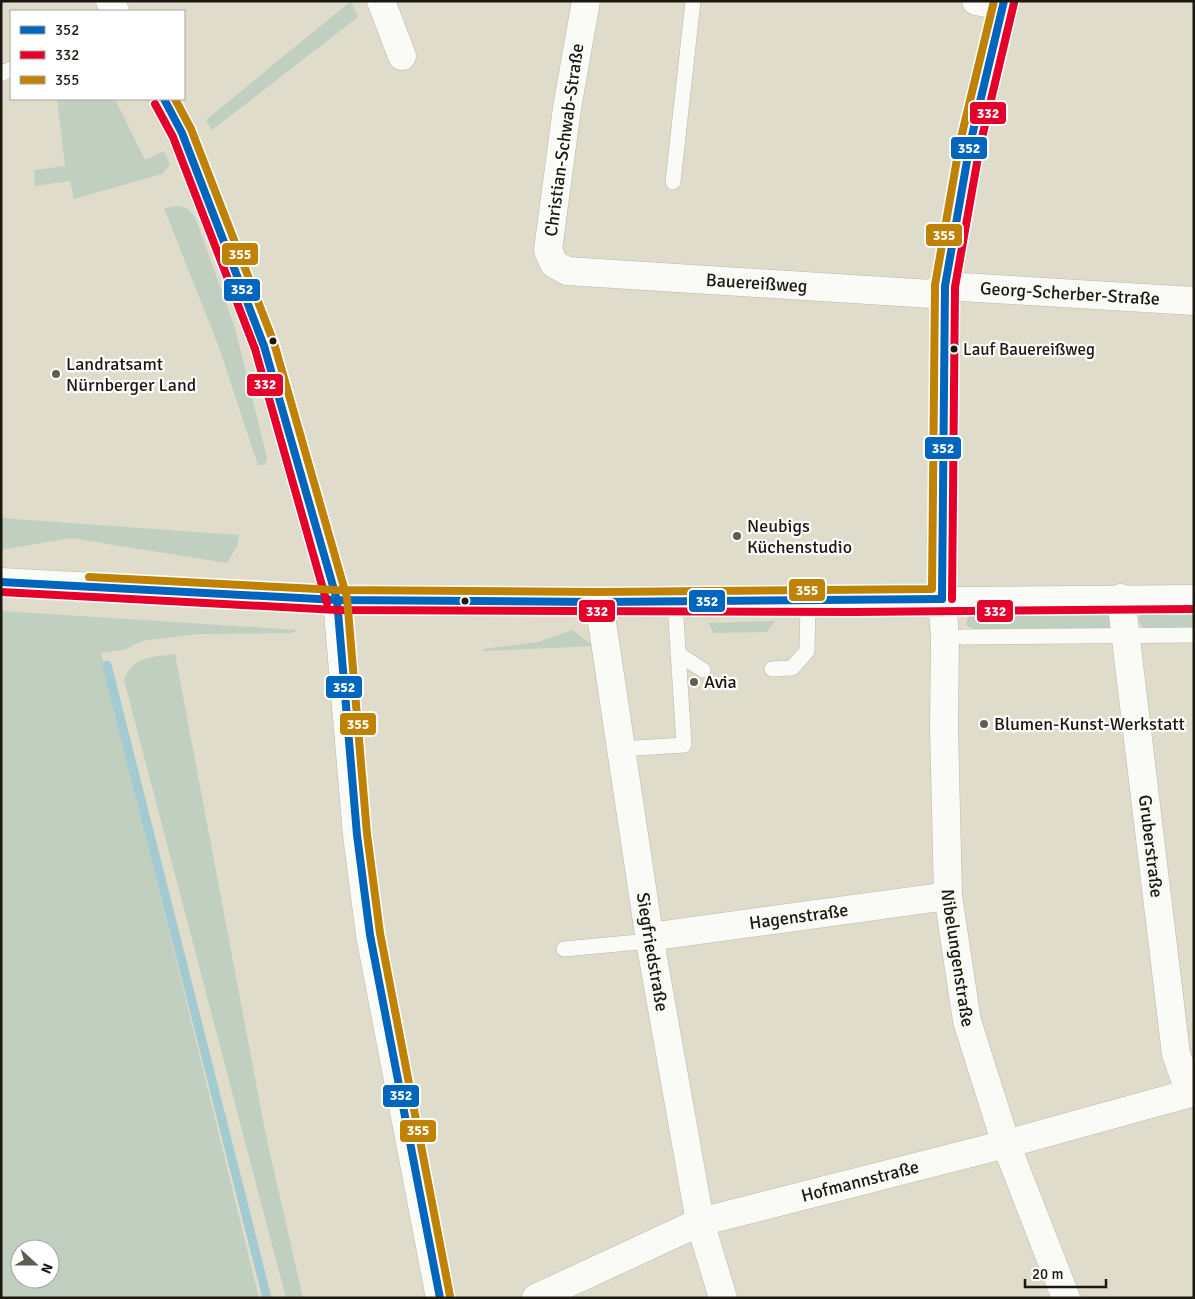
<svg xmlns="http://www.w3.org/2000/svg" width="1195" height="1299" font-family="Signika,sans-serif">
	<rect width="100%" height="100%" fill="#e0dccc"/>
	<g fill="#c0cfbf" fill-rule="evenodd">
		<polygon points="351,1 358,17 212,130 206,120"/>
		<polygon points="57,99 115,99 145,160 164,151 170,165 162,174 74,199 70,181 35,186 34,170 65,166"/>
		<polygon points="176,206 187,208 195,217 235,328 267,458 265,465 258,465 220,350 164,208"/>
		<polygon points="1,518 239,535 237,546 227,563 71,538 1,550"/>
		<path d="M 1,611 L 298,630 L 292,633 L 198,634 L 142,641 L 124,650 L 101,653 L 259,1298 L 1,1298 ZM 20,1249 L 50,1249 L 50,1279 L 20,1279 Z"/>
		<polygon points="974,614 1109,614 1112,623 1109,628 973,629 966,625 968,617"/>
		<polygon points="1140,615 1194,615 1194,629 1151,630 1142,626 1138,620"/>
		<polygon points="775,621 767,632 714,633 708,623"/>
		<polygon points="572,630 594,646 484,651 484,649 538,642"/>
		<path d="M 175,654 L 266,1136 L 303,1298 L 286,1298 L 124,680 C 133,656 152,657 175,654 Z"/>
	</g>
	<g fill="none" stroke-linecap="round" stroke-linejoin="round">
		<polyline stroke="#a2cad0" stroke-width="9" points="107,665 267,1298"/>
		<g stroke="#bbb8ab" stroke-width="16">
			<g id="service">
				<polyline points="1,74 11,69"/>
				<polyline points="673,182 693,1"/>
				<polyline points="962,637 1194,635"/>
				<polyline points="678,654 703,670"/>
				<polyline points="772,669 792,668 807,651 808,601"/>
				<polyline points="621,749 684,745 675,602"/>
				<polyline points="564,949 650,941"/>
			</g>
		</g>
		<g stroke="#bbb8ab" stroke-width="29">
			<g id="minor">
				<polyline points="381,1 402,56"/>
				<path id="s1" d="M 586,1 L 567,108 L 548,250 L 554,264 L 567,271 L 931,294 L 945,286 L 1194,301"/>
				<polyline points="976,1 1002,6"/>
				<path id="s2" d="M 1004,1 L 970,144 L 945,286 L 942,599 L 945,638 L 944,727 L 948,896 L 967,1021 L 1006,1144 L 1066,1298"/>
				<path id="s3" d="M 1121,598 L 1176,1054 L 1190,1093"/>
				<polyline points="337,600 357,835 370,935 440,1298"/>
				<path id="s4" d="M 599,602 L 650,941 L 700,1222 L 723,1298"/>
				<path id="s5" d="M 649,937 L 948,896"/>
				<path id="s6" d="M 536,1298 L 700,1222 L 1006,1144 L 1194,1092"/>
			</g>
		</g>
		<g stroke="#bbb8ab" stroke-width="29">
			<g id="tertiary">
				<polyline points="110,1 115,11"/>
				<polyline points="164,99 182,133 264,346 337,600"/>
			</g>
		</g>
		<g stroke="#bbb8ab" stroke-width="29">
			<polyline id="secondary" points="1,582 337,600 855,602 1194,599"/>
		</g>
		<use href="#service" stroke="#fafaf7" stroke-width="15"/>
		<use href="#minor" stroke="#fafaf7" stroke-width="28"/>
		<use href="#tertiary" stroke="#fafaf7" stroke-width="28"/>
		<use href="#secondary" stroke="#fafaf7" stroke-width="28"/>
		<g stroke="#fff" stroke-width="11">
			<g id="bus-1">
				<polyline points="164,99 182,133 264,346 337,600 357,835 370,935 440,1298"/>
				<polyline points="1,582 337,600 599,602 942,599"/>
				<polyline points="942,599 945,286 970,144 1004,1"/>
			</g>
		</g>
		<g stroke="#fff" stroke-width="11">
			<g id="bus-2">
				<polyline points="155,104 173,137 255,349 327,603"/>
				<polyline points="1,592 337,610 855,612 1194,609"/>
				<polyline points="952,599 955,287 980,146 1014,3"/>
			</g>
		</g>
		<g stroke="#fff" stroke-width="11">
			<g id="bus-3">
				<polyline points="175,99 191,129 274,343 347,598 367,834 380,933 450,1296"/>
				<polyline points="89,577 337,590 599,592 932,589 935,285 960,142 994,1"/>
			</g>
		</g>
		<use href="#bus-1" stroke="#0065bd" stroke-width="8"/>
		<use href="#bus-2" stroke="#e4002b" stroke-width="8"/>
		<use href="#bus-3" stroke="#c08204" stroke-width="8"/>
	</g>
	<g fill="#1b180f" stroke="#fff" stroke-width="2">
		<circle cx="273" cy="341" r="4.5"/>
		<circle cx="954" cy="349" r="4.5"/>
		<circle cx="465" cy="601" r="4.5"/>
	</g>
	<g fill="#605d51" stroke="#fff" stroke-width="2">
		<circle cx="56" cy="374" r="5"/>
		<circle cx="737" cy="536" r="5"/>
		<circle cx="694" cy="682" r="5"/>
		<circle cx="984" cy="724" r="5"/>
	</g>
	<g text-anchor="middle" stroke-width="4.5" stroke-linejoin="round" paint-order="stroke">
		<g font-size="17" fill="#1b180f" stroke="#fff" text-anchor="start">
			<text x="963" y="355">Lauf Bauereißweg</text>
		</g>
		<g font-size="18" fill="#1b180f" stroke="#fff">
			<text transform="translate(564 140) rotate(-82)" y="6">Christian-Schwab-Straße</text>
			<text dy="6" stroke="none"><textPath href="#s1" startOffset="472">Bauereißweg</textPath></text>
			<text dy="6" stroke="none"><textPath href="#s1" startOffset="788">Georg-Scherber-Straße</textPath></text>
			<text dy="6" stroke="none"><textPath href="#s3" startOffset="250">Gruberstraße</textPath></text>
			<text dy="6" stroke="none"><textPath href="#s5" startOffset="151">Hagenstraße</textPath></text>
			<text dy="6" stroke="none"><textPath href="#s4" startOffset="354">Siegfriedstraße</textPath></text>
			<text dy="6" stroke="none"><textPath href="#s2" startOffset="964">Nibelungenstraße</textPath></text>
			<text dy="6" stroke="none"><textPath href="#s6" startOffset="346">Hofmannstraße</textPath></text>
		</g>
		<g font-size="18" fill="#1b180f" stroke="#fff" text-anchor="start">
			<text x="66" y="370">Landratsamt<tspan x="66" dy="21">Nürnberger Land</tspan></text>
			<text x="747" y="532">Neubigs<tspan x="747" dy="21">Küchenstudio</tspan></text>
			<text x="704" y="688">Avia</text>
			<text x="994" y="730">Blumen-Kunst-Werkstatt</text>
		</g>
	</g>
	<g stroke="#fff" stroke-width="2">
		<rect x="969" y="101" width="38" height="24" rx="5" fill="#e4002b"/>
		<rect x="950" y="136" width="38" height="24" rx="5" fill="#0065bd"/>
		<rect x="925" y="223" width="38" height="24" rx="5" fill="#c08204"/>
		<rect x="221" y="242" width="38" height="24" rx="5" fill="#c08204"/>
		<rect x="223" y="278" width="38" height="24" rx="5" fill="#0065bd"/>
		<rect x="246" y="373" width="38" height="24" rx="5" fill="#e4002b"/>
		<rect x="924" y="436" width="38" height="24" rx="5" fill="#0065bd"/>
		<rect x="788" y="578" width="38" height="24" rx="5" fill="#c08204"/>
		<rect x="688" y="589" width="38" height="24" rx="5" fill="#0065bd"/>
		<rect x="976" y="599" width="38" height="24" rx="5" fill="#e4002b"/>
		<rect x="578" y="599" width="38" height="24" rx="5" fill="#e4002b"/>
		<rect x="325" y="675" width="38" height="24" rx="5" fill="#0065bd"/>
		<rect x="339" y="712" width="38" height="24" rx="5" fill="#c08204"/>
		<rect x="382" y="1084" width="38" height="24" rx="5" fill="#0065bd"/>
		<rect x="399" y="1119" width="38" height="24" rx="5" fill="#c08204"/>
	</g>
	<g font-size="14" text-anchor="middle" font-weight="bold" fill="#fff">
		<text x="988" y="118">332</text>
		<text x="969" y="153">352</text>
		<text x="944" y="240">355</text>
		<text x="240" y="259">355</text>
		<text x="242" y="294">352</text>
		<text x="265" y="389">332</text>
		<text x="943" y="453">352</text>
		<text x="807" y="595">355</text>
		<text x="707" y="606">352</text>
		<text x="995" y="616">332</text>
		<text x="597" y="616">332</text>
		<text x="344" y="692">352</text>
		<text x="358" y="729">355</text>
		<text x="401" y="1100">352</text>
		<text x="418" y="1135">355</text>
	</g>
	<rect width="1195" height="1299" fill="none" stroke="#1b180f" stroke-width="5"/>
	<rect x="10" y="10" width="175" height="90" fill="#ffffff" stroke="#a4a39f"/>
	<rect x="20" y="26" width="25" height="8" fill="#0065bd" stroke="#a4a39f"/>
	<text x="55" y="35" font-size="15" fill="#1b180f">352</text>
	<rect x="20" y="51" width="25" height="8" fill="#e4002b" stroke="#a4a39f"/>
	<text x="55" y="60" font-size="15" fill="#1b180f">332</text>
	<rect x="20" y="76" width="25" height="8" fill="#c08204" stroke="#a4a39f"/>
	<text x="55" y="85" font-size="15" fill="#1b180f">355</text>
	<g transform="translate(35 1264) rotate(111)"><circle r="24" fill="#ffffff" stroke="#a4a39f"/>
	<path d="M0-4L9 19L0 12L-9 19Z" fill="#605d51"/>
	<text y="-8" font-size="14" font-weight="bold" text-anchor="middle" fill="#1b180f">N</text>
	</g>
	<path d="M1025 1279v8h81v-8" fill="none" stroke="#1b180f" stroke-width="2.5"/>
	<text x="1032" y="1279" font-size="15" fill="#1b180f" stroke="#ffffff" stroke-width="4" paint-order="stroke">20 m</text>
</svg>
